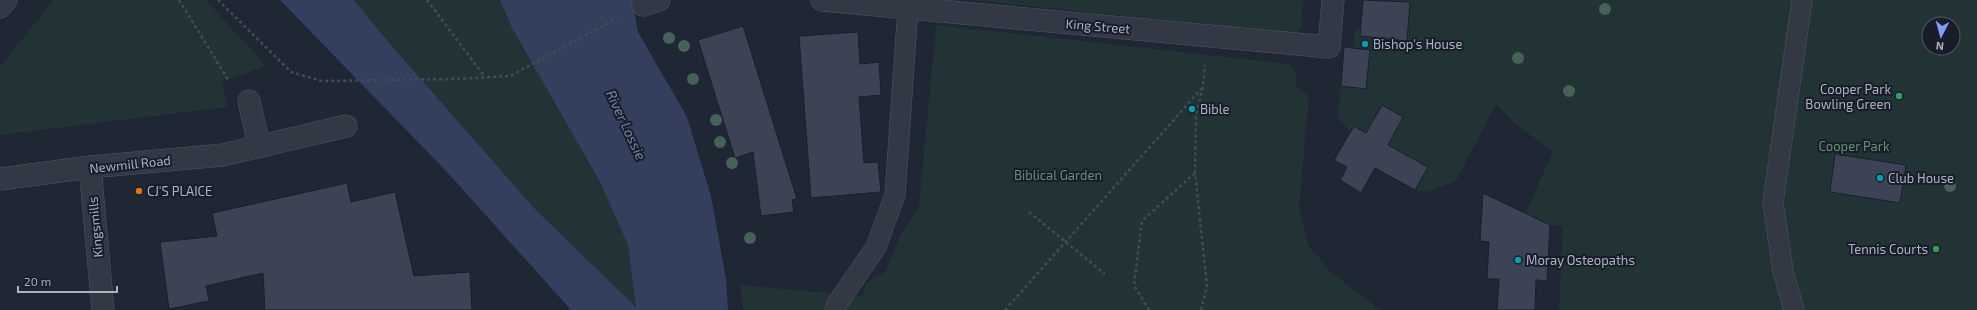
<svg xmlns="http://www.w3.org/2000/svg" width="1977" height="310" font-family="'Exo 2',sans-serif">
	<rect width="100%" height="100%" fill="#1f2634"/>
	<g fill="#223336" fill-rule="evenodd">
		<polygon points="54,0 206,0 266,66 222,82 227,107 0,135 0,66"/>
		<polygon points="354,0 500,0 512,28 600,182 628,245 637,308 535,209 391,45"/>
		<polygon points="972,0 1303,0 1301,29 1295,34"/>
		<path d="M 1363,0 L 1977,0 L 1977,310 L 1559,310 L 1563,226 L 1550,225 L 1526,213 L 1553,151 L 1519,127 L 1496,104 L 1456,181 L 1427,192 L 1415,190 L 1428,167 L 1354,126 L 1350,132 L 1338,117 L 1344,47 L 1353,48 L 1355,29 L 1361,29 ZM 1929,24 L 1953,24 L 1953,48 L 1929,48 Z"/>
		<polygon points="936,25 1289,64 1296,74 1296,86 1309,96 1299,208 1308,245 1331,272 1380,310 743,310 740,285 862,296 866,283 886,271 902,232 919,206"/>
	</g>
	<polygon fill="#333f5c" points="280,0 354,0 391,45 535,209 636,307 628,245 600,182 512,28 500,0 632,0 638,32 687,117 711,196 726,279 728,310 571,310 446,171"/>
	<g fill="#3b4355" stroke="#1a1f2b">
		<polygon points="1363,0 1410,2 1407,41 1360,36"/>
		<polygon points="743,26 797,199 792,200 794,212 761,216 753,152 735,158 698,40"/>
		<polygon points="858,32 860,64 879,62 881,95 859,97 864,163 878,162 881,192 811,198 799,36"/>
		<polygon points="1344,47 1370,50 1366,89 1341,86"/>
		<polygon points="1382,105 1403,117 1388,145 1428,167 1415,190 1375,168 1361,193 1340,180 1347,167 1334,160 1354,126 1366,133"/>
		<polygon points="1835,154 1906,165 1900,203 1830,192"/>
		<polygon points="347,183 351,202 395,192 414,276 470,272 472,310 265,310 263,273 206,286 209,301 169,309 160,242 217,236 212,213"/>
		<polygon points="1483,193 1550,225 1547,281 1536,280 1535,310 1497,310 1499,279 1487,279 1489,242 1480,241"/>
	</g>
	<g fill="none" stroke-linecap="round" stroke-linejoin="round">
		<g stroke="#505563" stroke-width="21">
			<g id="service">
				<polyline points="835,310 837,304 876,247 895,195 908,8"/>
				<polyline points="1794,310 1783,271 1773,202 1802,0"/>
			</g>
		</g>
		<g stroke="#505563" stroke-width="23">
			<g id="minor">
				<polyline points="822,0 1329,47 1333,0"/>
				<polyline points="643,5 659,0"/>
				<polyline points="249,101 259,146"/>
				<polyline points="90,167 103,310"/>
				<polyline points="0,179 90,167 223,155 346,126"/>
			</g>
		</g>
		<g stroke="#505563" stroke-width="23">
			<polyline id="tertiary" points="0,7 6,0"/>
		</g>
		<g stroke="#3f4e53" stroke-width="2.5" stroke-dasharray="3 3" stroke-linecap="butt">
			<polyline points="179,0 229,81"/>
			<polyline points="218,0 291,72 322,81 456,79 510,76 618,18"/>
			<polyline points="427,0 485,77"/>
			<polyline points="1029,212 1105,274"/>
			<polyline points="1005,310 1203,87"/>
			<polyline points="1149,310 1134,285 1142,221 1195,173"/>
			<polyline points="1201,310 1207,286 1195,172 1196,115 1203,87 1205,65"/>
		</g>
		<use href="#service" stroke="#333845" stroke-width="20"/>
		<use href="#minor" stroke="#333845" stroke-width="22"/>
		<use href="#tertiary" stroke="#333845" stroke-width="22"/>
	</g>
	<g fill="#466158">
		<circle cx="1605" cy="9" r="6"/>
		<circle cx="669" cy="38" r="6"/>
		<circle cx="684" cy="46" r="6"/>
		<circle cx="1518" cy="58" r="6"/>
		<circle cx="693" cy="79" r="6"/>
		<circle cx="1569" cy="91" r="6"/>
		<circle cx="716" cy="120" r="6"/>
		<circle cx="720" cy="142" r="6"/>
		<circle cx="732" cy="163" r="6"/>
		<circle cx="1950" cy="186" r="6"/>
		<circle cx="750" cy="238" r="6"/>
	</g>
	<g fill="#0f9aa8" stroke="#181d29" stroke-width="1.5">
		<circle cx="1365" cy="44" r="4"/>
		<circle cx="1192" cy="109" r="4"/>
		<circle cx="1880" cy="178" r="4"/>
		<circle cx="1518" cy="260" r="4"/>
	</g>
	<g fill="#2e9e5b" stroke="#181d29" stroke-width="1.5">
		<circle cx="1899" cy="96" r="4"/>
		<circle cx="1936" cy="249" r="4"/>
	</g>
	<circle fill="#e8710a" stroke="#181d29" stroke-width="1.5" cx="139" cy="191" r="4"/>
	<g text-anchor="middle" stroke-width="4" stroke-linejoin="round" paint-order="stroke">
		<g font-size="13" fill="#acb2c2" stroke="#181d29">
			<text transform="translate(1098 26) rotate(5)" y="5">King Street</text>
			<text transform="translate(130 164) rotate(-6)" y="5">Newmill Road</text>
			<text transform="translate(95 227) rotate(-95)" y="5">Kingsmills</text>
		</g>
		<g font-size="13" fill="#acb2c2" stroke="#181d29" text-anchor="start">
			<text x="1373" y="49">Bishop's House</text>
			<text x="1891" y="94" text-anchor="end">Cooper Park<tspan x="1891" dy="15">Bowling Green</tspan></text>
			<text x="1200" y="114">Bible</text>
			<text x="1888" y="183">Club House</text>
			<text x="147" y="196">CJ'S PLAICE</text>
			<text x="1928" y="254" text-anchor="end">Tennis Courts</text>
			<text x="1526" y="265">Moray Osteopaths</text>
		</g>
		<g font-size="13" fill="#659175" stroke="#181d29">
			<text x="1854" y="151">Cooper Park</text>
			<text x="1058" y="180">Biblical Garden</text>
		</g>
		<g font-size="14" font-style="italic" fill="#7586aa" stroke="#181d29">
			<text transform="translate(626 125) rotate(65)" y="5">River Lossie</text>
		</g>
	</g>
	<g transform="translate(1941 36) rotate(186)"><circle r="19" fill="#181d29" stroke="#535966"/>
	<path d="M0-3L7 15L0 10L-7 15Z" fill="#809ef4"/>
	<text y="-6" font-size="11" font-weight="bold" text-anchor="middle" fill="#acb2c2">N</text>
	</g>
	<path d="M18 286v6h99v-6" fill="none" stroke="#acb2c2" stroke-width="2"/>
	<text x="24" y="286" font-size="12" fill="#acb2c2" stroke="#181d29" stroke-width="3" paint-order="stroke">20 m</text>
</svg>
